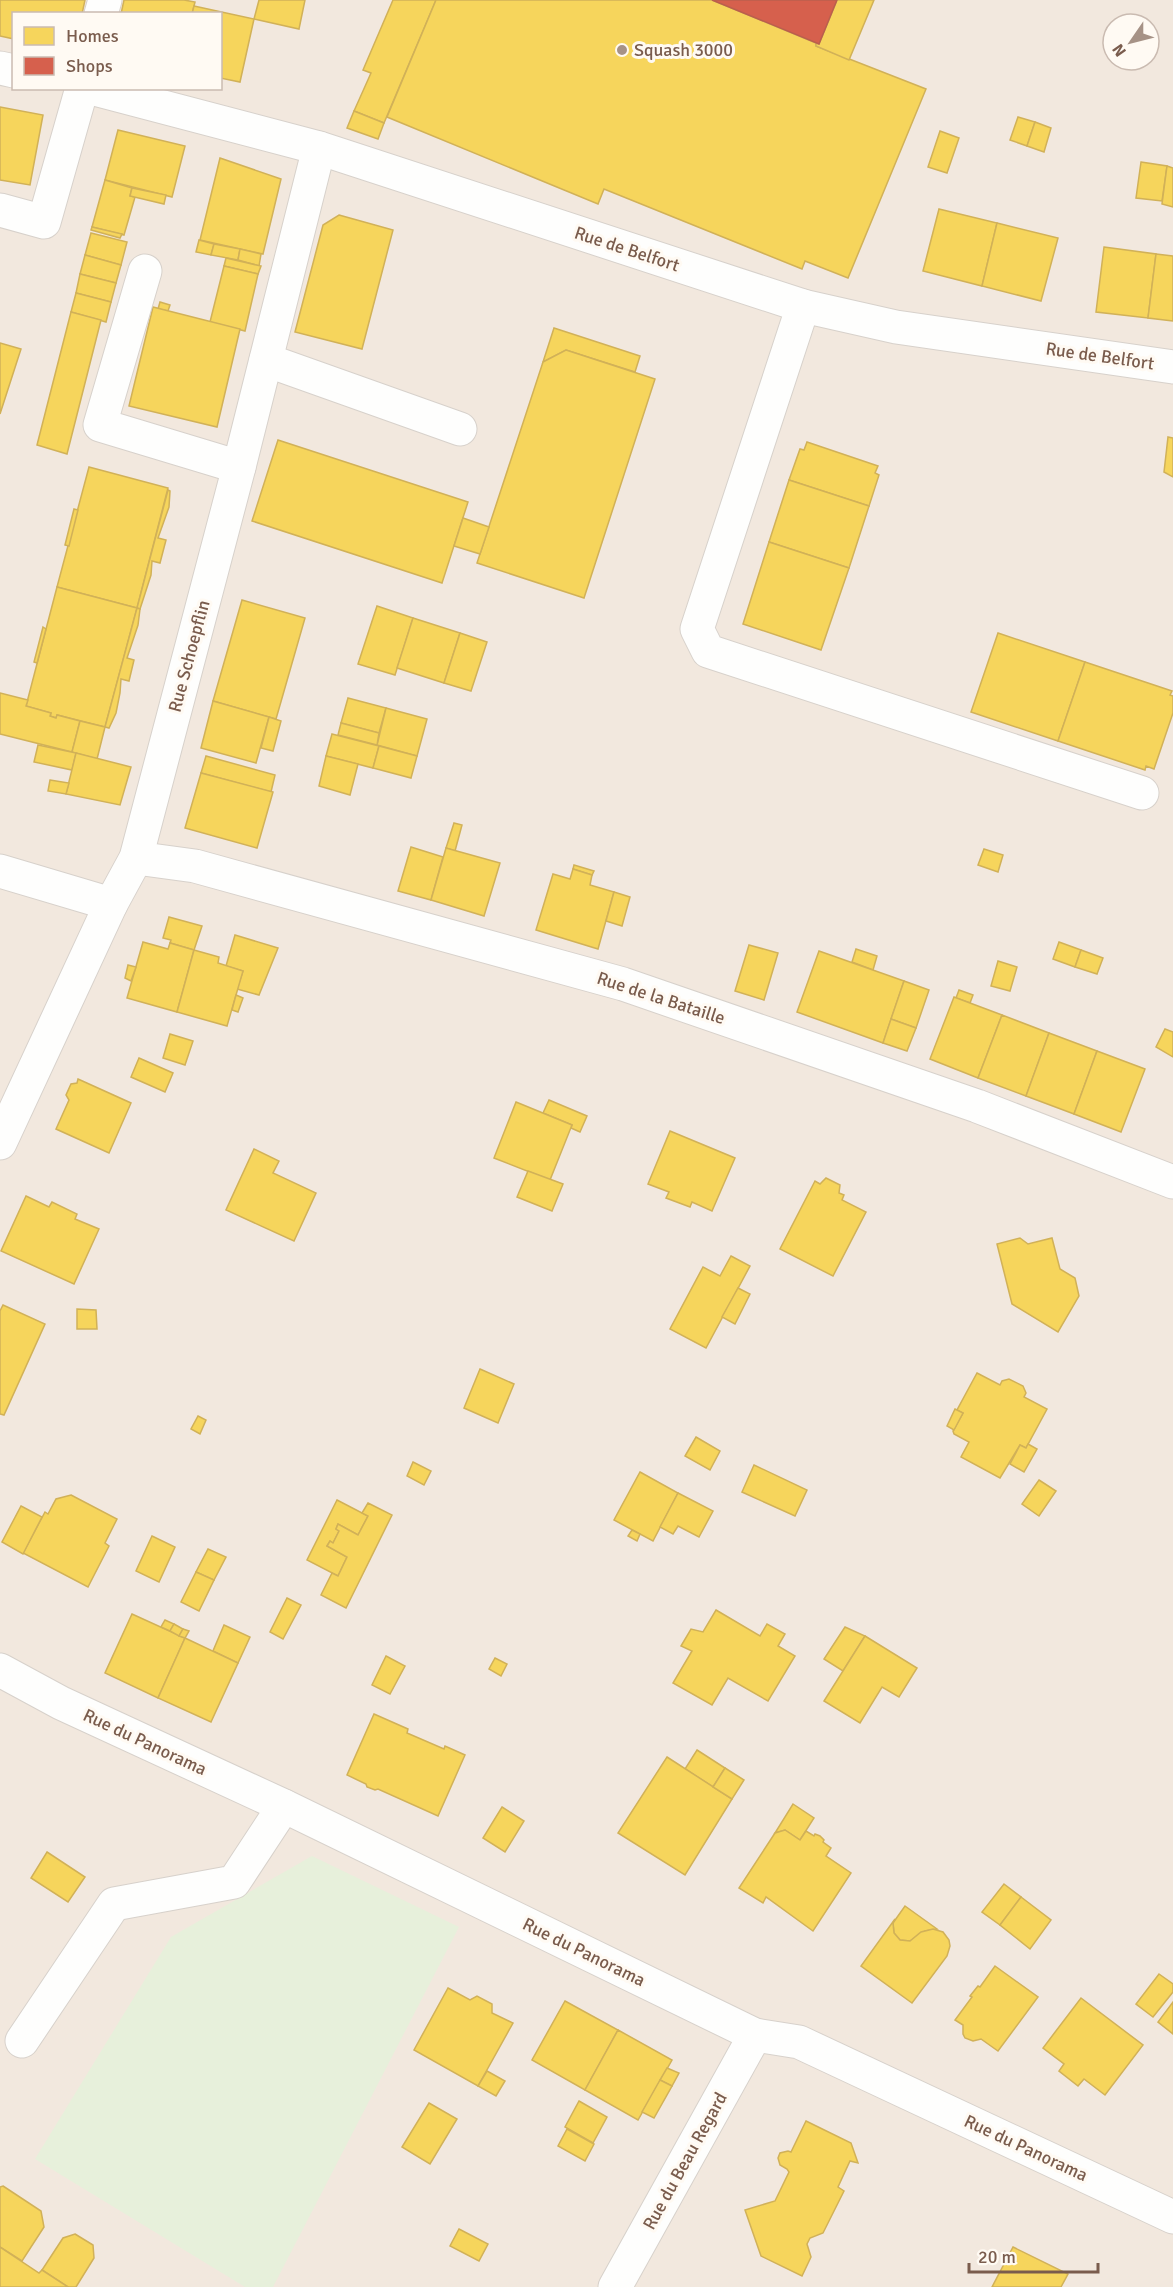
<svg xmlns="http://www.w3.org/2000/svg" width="1173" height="2287" font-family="Signika,sans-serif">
	<rect width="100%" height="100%" fill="#f9f5f0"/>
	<path fill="#f2e8de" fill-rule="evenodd" d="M 0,0 L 1173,0 L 1173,2287 L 0,2287 ZM 14,14 L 220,14 L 220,88 L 14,88 ZM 1113,24 L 1149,24 L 1149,60 L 1113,60 Z"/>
	<polygon fill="#e7f0db" points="312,1856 459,1927 273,2287 245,2287 35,2159 171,1937"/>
	<g fill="#f6d55c" stroke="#d1b158" stroke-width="1.5">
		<polygon points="0,0 85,0 82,14 14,14 14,39 0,36"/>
		<polygon points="124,0 184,0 195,2 192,14 121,14"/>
		<polygon points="259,0 305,0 299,29 254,19"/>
		<polygon points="393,0 436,0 384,123 354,111 371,73 363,70"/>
		<polygon points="436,0 712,0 816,43 816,46 926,89 848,278 805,261 802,269 604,189 598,204 387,117"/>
		<polygon points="837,0 874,0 849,60 816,46 816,43 819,44"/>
		<polygon points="194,6 254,19 240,82 220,78 220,14 192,14"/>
		<polygon points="0,107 43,115 30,185 0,180"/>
		<polygon points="354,111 384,123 378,139 347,128"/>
		<polygon points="1018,117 1035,122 1027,146 1010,140"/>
		<polygon points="1035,122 1051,128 1044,152 1027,146"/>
		<polygon points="118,130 185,146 172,197 105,180"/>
		<polygon points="940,131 959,138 947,173 928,167"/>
		<polygon points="220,158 281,179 263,254 200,240"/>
		<polygon points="1141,162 1167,166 1162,201 1136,198"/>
		<polygon points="1167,166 1173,168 1173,207 1162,204"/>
		<polygon points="105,180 132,188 130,196 135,197 124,235 92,227"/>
		<polygon points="132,188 166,195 164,204 130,196"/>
		<polygon points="939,209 997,223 982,286 923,271"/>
		<polygon points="339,215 393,230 362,349 295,332 323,225"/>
		<polygon points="997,223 1058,238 1041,301 982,286"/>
		<polygon points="92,227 122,234 120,238 91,230"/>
		<polygon points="91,233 127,242 121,265 85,255"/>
		<polygon points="199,240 214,244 211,255 196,252"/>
		<polygon points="214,244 240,249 238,260 211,255"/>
		<polygon points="1104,247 1156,254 1148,318 1096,312"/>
		<polygon points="240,249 261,254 259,266 238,260"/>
		<polygon points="1156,254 1173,256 1173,321 1148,318"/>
		<polygon points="85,255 121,265 116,283 80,274"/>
		<polygon points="226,258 261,266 258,274 224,266"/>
		<polygon points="224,266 258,274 245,331 210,322"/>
		<polygon points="80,274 116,283 111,302 76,293"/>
		<polygon points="76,293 111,302 106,322 71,312"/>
		<polygon points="160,302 170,305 168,311 158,309"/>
		<polygon points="153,307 240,329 217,427 129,406"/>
		<polygon points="71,312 101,320 67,454 37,445"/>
		<polygon points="554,328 640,356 635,372 566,350 543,362"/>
		<polygon points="0,343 21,349 0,414"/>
		<polygon points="566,350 655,379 584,598 477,563 543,362"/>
		<polygon points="1168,437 1173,438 1173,477 1164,472"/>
		<polygon points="278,440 468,502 442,583 252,521"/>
		<polygon points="807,442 878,466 875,473 879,475 869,506 789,480 800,449 804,450"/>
		<polygon points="89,467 168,488 137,608 57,587"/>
		<polygon points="789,480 869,506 849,568 769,542"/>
		<polygon points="168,490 170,491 169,507 158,538 166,540 160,563 152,561 151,575 140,609 137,608"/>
		<polygon points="74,509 78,510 69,546 65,545"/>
		<polygon points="463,518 489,527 480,554 454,546"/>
		<polygon points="769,542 849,568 821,650 743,624"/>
		<polygon points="57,587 137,608 105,727 57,715 56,718 50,716 51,713 26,706"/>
		<polygon points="242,600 305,618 276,719 213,701"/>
		<polygon points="377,606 413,618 395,675 358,664"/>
		<polygon points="137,608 140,609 138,625 127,658 134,660 129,681 121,679 120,693 116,713 109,728 105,727"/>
		<polygon points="413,618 460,633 444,683 397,668"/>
		<polygon points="43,627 46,629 37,663 34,662"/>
		<polygon points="460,633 487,642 471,691 444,683"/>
		<polygon points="998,633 1085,662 1058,741 971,712"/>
		<polygon points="1085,662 1172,691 1170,695 1173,696 1173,713 1154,769 1146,766 1145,770 1058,741"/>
		<polygon points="0,693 28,700 26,706 51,713 50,716 56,718 57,715 80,721 72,752 0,734"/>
		<polygon points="348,698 386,708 379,733 341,723"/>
		<polygon points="213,701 269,717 256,763 201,748"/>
		<polygon points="386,708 427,719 417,756 377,745"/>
		<polygon points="269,717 281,721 273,751 261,748"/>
		<polygon points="80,721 105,727 97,759 72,752"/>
		<polygon points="341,723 379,733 377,745 338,735"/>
		<polygon points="332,734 379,746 373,768 326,756"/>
		<polygon points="38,745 76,753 72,770 34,762"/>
		<polygon points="379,746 417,756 411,778 373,768"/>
		<polygon points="76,753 131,767 120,805 66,794"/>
		<polygon points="206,756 275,775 271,792 201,773"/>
		<polygon points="326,756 358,764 350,795 319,786"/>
		<polygon points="201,773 273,792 257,848 185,828"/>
		<polygon points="50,780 69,783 66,794 48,791"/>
		<polygon points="454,823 462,825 455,851 446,848"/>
		<polygon points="411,847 443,857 431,900 398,891"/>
		<polygon points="446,848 500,863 484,916 431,900"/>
		<polygon points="984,849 1003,855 998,872 978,865"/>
		<polygon points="574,865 594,871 592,875 573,869"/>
		<polygon points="573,869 592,875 590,885 614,892 598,949 536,930 553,874 570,879"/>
		<polygon points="614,892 630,897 622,926 606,921"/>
		<polygon points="169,917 202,926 194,950 170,943 171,940 163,938"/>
		<polygon points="235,935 278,948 259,995 237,989 243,971 226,966"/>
		<polygon points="143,942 168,949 170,943 194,950 177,1012 127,998"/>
		<polygon points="1059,942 1081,950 1075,967 1053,959"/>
		<polygon points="749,945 778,953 764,1000 735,991"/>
		<polygon points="856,949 877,956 873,970 852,962"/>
		<polygon points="194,950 219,957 218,963 243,971 227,1026 177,1012"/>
		<polygon points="1081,950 1103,958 1097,974 1075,967"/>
		<polygon points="819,951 904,981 883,1043 797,1012"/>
		<polygon points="998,961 1017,967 1010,991 991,986"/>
		<polygon points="128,965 136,967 131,981 125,978"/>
		<polygon points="904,981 929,990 916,1028 891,1019"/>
		<polygon points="959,990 973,995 970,1003 956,998"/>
		<polygon points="236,995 243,998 238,1012 232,1010"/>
		<polygon points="954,997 1002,1015 978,1078 930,1059"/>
		<polygon points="1002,1015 1049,1033 1026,1096 978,1078"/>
		<polygon points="891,1019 916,1028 907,1051 883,1043"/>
		<polygon points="1165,1029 1173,1032 1173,1057 1156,1047"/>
		<polygon points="1049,1033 1097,1051 1074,1114 1026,1096"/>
		<polygon points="170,1034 193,1041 185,1065 163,1058"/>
		<polygon points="1097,1051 1145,1069 1121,1132 1074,1114"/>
		<polygon points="139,1058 173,1073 165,1092 131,1077"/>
		<polygon points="78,1079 131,1103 109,1153 56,1129 69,1100 66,1095 71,1084 77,1083"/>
		<polygon points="549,1100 587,1116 580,1132 571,1128 572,1125 543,1113"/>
		<polygon points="516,1102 572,1125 550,1180 494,1158"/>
		<polygon points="670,1131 735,1158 712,1211 692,1202 690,1207 666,1198 669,1192 648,1184"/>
		<polygon points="254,1149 279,1161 273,1173 316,1193 294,1241 226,1210"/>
		<polygon points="528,1171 563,1184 552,1211 517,1197"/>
		<polygon points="826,1178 840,1185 839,1193 844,1195 842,1200 866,1212 833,1276 780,1249 815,1181 820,1184"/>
		<polygon points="26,1196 49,1207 52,1202 77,1214 75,1219 99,1229 74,1284 1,1251"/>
		<polygon points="1020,1238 1028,1244 1052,1238 1060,1269 1075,1278 1079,1296 1058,1332 1012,1304 997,1244"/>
		<polygon points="731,1256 750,1266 706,1348 670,1329 703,1267 720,1276"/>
		<polygon points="738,1288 750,1294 735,1324 722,1317"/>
		<polygon points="3,1305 45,1324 4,1415 0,1414 0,1311"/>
		<polygon points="77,1309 96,1310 97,1329 77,1329"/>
		<polygon points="480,1369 514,1384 498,1423 464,1408"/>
		<polygon points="977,1373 1000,1385 1002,1381 1009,1379 1023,1386 1026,1393 1024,1397 1047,1409 1026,1448 1020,1445 1000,1478 961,1457 969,1442 954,1434 953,1431 963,1413 957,1410"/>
		<polygon points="955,1409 963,1413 954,1430 947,1426"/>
		<polygon points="198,1416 206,1420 200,1434 191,1429"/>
		<polygon points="696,1437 720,1451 710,1470 685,1456"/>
		<polygon points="1028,1444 1037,1449 1024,1472 1010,1464 1020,1445 1026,1448"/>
		<polygon points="413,1462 431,1471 424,1485 407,1476"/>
		<polygon points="754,1465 807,1490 795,1516 742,1492"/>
		<polygon points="640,1472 678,1493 653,1541 614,1520"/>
		<polygon points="1039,1480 1056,1491 1039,1516 1022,1504"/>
		<polygon points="678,1493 713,1511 699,1537 678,1526 673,1534 660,1527"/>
		<polygon points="71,1495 117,1519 105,1543 109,1546 88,1587 23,1553 45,1512 48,1514 56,1499"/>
		<polygon points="337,1500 368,1516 358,1535 338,1524 336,1529 339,1531 333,1543 330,1541 327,1546 347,1557 338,1576 307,1560"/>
		<polygon points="368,1503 392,1515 346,1608 321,1595 332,1573 338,1576 347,1557 327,1546 330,1541 333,1543 339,1531 336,1529 338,1524 358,1535 368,1516 362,1513"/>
		<polygon points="21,1506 42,1517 23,1554 2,1542"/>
		<polygon points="632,1530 640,1534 637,1541 628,1536"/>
		<polygon points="152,1536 175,1547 159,1582 136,1571"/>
		<polygon points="208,1549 226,1557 214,1580 196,1572"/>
		<polygon points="196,1572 214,1580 199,1611 181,1602"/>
		<polygon points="287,1598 301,1605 283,1639 270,1632"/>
		<polygon points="716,1610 760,1636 767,1624 785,1634 778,1646 795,1656 768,1701 728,1678 712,1705 673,1683 692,1651 681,1646 691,1629 703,1632"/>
		<polygon points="132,1614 185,1638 158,1698 105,1673"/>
		<polygon points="165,1620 174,1624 170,1631 161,1627"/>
		<polygon points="174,1624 183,1629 179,1636 170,1631"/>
		<polygon points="224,1625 250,1637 238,1663 213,1651"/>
		<polygon points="845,1627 865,1636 843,1671 824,1659"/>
		<polygon points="183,1629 189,1631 185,1638 179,1636"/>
		<polygon points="865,1636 917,1668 899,1697 882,1687 860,1723 824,1701"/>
		<polygon points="185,1638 238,1663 211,1722 158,1698"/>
		<polygon points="386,1656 405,1666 390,1694 372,1685"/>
		<polygon points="495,1658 507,1664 501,1676 489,1669"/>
		<polygon points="374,1714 408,1729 407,1733 444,1749 445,1746 465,1755 438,1816 378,1789 375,1790 367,1787 366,1784 347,1775"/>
		<polygon points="697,1750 725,1768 713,1787 685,1769"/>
		<polygon points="667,1757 732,1799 685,1875 618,1833"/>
		<polygon points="725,1768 744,1780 732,1799 713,1787"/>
		<polygon points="793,1804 814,1818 800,1840 785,1830 775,1833"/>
		<polygon points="502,1807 524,1821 505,1852 483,1838"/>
		<polygon points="785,1830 800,1840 806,1831 814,1836 815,1834 820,1836 824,1840 823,1842 831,1848 826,1856 851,1873 813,1931 766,1897 763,1903 739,1888 775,1833"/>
		<polygon points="47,1852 85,1877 68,1902 31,1878"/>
		<polygon points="1004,1884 1021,1897 1000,1925 982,1912"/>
		<polygon points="1021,1897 1051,1920 1030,1949 1000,1925"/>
		<polygon points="905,1906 937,1929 925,1931 910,1941 900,1940 894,1933 893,1923"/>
		<polygon points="895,1919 893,1923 894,1933 900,1940 910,1941 921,1932 933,1929 943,1932 949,1940 950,1946 947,1956 912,2003 861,1966"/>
		<polygon points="995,1966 1038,1997 998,2051 981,2039 973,2041 965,2038 963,2034 963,2025 955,2020 972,1997 970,1996 978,1986 980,1987"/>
		<polygon points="1159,1974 1173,1984 1173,1992 1153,2017 1136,2004"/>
		<polygon points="448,1988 470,2000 477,1996 492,2004 492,2013 513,2023 478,2086 414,2050"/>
		<polygon points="1081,1998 1143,2045 1105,2095 1084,2079 1078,2086 1059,2071 1064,2064 1043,2048"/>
		<polygon points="565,2001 618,2030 585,2090 532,2060"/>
		<polygon points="1173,2002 1173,2034 1158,2022"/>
		<polygon points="618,2030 672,2060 638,2120 585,2090"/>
		<polygon points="667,2068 679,2073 672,2086 660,2080"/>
		<polygon points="487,2071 505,2081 496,2096 478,2086"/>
		<polygon points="660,2080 672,2086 654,2118 642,2112"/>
		<polygon points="579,2101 607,2117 593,2143 565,2127"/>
		<polygon points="429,2103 457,2119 430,2164 402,2147"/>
		<polygon points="806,2121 851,2143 858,2163 850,2161 838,2187 844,2191 823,2233 810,2238 807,2244 811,2257 802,2276 761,2256 745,2210 775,2201 789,2172 787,2169 780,2165 778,2158 780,2153 788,2151 791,2152"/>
		<polygon points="567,2129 594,2144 585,2161 558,2146"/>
		<polygon points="3,2186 41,2211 44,2227 22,2261 0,2247 0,2187"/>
		<polygon points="459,2229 488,2244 479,2261 450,2246"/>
		<polygon points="75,2234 93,2245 94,2258 76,2287 68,2287 42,2270 63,2238"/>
		<polygon points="0,2247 39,2273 42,2270 68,2287 0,2287"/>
		<polygon points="1013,2247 1068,2274 1061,2287 992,2287"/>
	</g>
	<polygon fill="#d6604d" stroke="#ba5f4d" stroke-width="1.5" points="712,0 837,0 819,44"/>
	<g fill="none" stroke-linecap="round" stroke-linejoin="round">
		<g stroke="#d7d1cb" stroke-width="35">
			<g id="minor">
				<polyline points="101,14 105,0"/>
				<polyline points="0,68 14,71"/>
				<polyline points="91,88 319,148 803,306 896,327 1173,367"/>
				<polyline points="0,210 44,222 82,88"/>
				<polyline points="145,271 100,425 239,467"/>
				<polyline points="803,306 697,629 708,651 1142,793"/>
				<polyline points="266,360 460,429"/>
				<polyline points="136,858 195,866 623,984 977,1106 1173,1182"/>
				<polyline points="0,871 111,904"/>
				<polyline points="0,1143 111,904 136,858 239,467 319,148"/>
				<polyline points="0,1670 61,1703 284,1806 755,2035 799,2042 1173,2217"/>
				<polyline points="22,2041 114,1904 234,1882 284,1806"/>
				<polyline points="615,2287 755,2035"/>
			</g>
		</g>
		<use href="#minor" stroke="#fefefd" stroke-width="33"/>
	</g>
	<circle fill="#a69286" stroke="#fffaf3" stroke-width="2" cx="622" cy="50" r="6"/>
	<g text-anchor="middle" stroke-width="6" stroke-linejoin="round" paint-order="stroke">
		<g font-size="18" fill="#7a5c4d" stroke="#fffaf3" text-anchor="start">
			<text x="634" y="56">Squash 3000</text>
		</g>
		<g font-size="18" fill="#7a5c4d" stroke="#fffaf3">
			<text transform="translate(627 249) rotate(18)" y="6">Rue de Belfort</text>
			<text transform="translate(1100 356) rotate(8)" y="6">Rue de Belfort</text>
			<text transform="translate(189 656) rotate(-75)" y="6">Rue Schoepflin</text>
			<text transform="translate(661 998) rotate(18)" y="6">Rue de la Bataille</text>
			<text transform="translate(145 1742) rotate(25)" y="6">Rue du Panorama</text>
			<text transform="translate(584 1952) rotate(26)" y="6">Rue du Panorama</text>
			<text transform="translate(1026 2148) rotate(25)" y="6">Rue du Panorama</text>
			<text transform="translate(685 2161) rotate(-61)" y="6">Rue du Beau Regard</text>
		</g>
	</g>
	<rect x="12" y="12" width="210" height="78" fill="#fffaf3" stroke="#cabbb1" stroke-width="1.5"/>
	<rect x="24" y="27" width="30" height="18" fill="#f6d55c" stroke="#cabbb1" stroke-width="1.5"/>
	<text x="66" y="42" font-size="18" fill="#7a5c4d">Homes</text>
	<rect x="24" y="57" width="30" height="18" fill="#d6604d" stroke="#cabbb1" stroke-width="1.5"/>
	<text x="66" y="72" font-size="18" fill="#7a5c4d">Shops</text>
	<g transform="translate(1131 42) rotate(235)"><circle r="28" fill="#fffaf3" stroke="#cabbb1" stroke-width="1.5"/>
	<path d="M0-4.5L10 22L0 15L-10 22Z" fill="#a69286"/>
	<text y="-9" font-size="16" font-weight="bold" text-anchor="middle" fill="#7a5c4d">N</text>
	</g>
	<path d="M969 2263v9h129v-9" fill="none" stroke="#7a5c4d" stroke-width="3"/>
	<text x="978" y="2263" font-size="18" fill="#7a5c4d" stroke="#fffaf3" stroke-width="4.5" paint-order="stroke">20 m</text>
</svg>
